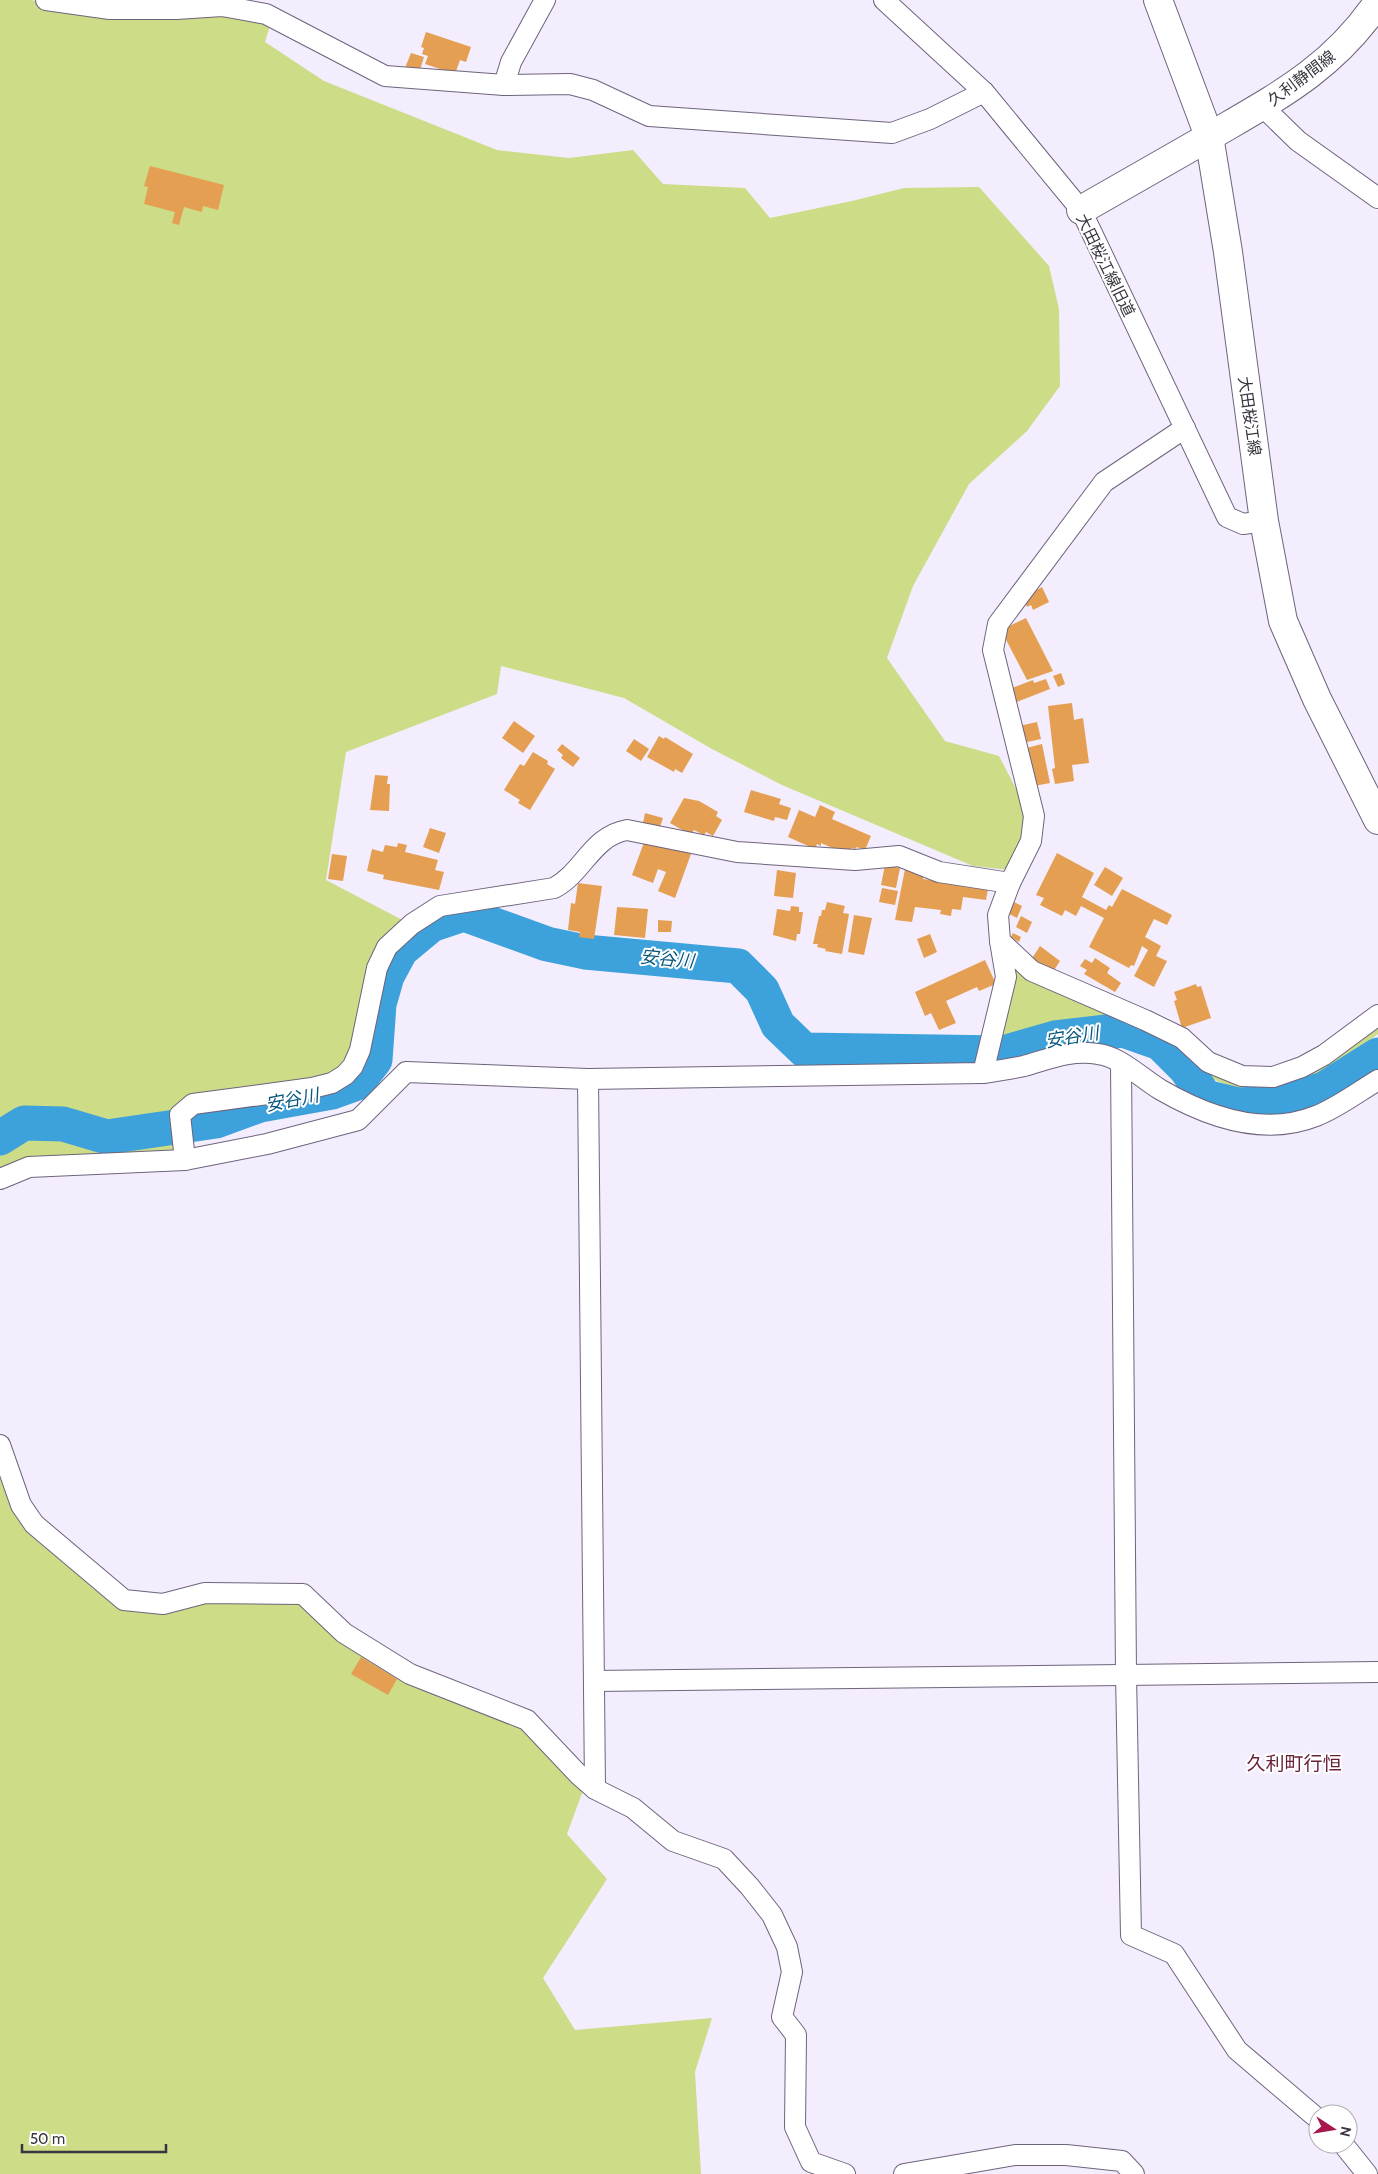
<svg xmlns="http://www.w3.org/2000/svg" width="1378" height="2174" font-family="Cabin,'Noto Sans JP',sans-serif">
	<rect width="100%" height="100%" fill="#f3edfe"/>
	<g fill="#ccdc87">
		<polygon points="0,0 31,0 73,8 229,11 271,22 265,42 324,81 497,150 569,158 633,150 663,184 745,188 770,218 852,201 904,188 979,187 1049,266 1059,309 1060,386 1027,431 969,484 913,586 887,658 945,741 999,756 1024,804 1029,819 1010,870 973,866 782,785 712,749 624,698 501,666 497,694 346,752 326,880 408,923 385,942 355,1054 336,1077 195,1099 177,1154 0,1173"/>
		<polygon points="1014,965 1251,1082 1378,1020 1378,1034 1308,1084 1270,1092 1244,1091 1217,1081 1190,1065 1171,1044 1127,1024 1099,1029 1070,1030 993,1044"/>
		<polygon points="0,1462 15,1506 127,1605 300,1597 339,1636 530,1727 584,1788 567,1834 607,1879 543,1978 575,2030 712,2018 695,2072 701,2174 0,2174"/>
	</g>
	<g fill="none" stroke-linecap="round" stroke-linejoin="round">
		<polyline stroke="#3da1db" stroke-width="35" points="0,1138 24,1123 63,1124 107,1137 216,1121 260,1105 332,1092 357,1083 375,1060 379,1004 387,976 401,950 431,925 464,914 547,944 585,952 738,966 762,990 778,1025 804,1050 1003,1053 1055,1038 1123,1030 1160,1043 1186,1069 1205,1097 1238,1105 1279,1103 1324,1089 1378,1055"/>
	</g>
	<g fill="#e59f52">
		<polygon points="426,32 471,47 466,62 460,60 455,74 425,64 428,56 422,54 424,48 421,47"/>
		<polygon points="411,53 424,57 419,73 405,68"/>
		<polygon points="150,166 224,185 218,210 203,206 202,212 184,207 179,225 172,223 175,212 144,204 148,187 144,186"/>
		<polygon points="1042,587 1049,602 1033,610 1031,605 1027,607 1025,602 1028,601 1026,596"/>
		<polygon points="1026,618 1053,671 1027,680 1001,630"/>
		<polygon points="1061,673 1065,684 1058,687 1053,676"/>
		<polygon points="1046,679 1050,689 1014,703 1009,689 1033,680 1034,683"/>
		<polygon points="1072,703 1074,720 1083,718 1089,763 1072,765 1074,781 1055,784 1052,769 1055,768 1048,706"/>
		<polygon points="514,721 535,736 523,753 502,738"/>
		<polygon points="1037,722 1041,739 1023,743 1019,726"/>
		<polygon points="659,736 664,739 665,737 693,754 682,773 675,769 674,772 647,757"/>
		<polygon points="634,739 649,749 641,761 626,751"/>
		<polygon points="562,744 580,758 573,767 561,758 563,755 557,750"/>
		<polygon points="1042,744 1050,783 1034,786 1026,748"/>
		<polygon points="533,752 548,761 547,764 555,769 530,810 518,803 520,800 504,790 520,764 524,766"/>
		<polygon points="375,775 388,776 387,784 390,784 389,811 370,810"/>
		<polygon points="751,790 781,799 779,804 791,808 787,820 775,817 774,821 744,812"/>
		<polygon points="684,798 699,801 718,812 716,816 722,820 713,836 706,832 704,835 694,830 691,835 670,823"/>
		<polygon points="820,805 835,812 832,819 871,836 865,850 857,847 855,849 852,848 850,852 841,848 839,851 821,843 821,846 817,844 815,849 788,837 799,810 815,817"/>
		<polygon points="645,813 663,818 660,827 643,823"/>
		<polygon points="430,828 446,833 439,853 423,847"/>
		<polygon points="646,837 691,854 675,898 658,891 666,872 658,869 653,883 632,875"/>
		<polygon points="398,843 407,845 405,852 438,860 435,870 444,872 439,890 383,879 384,875 367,871 372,849 383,852 385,845 397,847"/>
		<polygon points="1057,853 1094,873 1082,897 1106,910 1109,905 1112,907 1122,889 1172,915 1167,925 1154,919 1145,937 1161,946 1156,956 1167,961 1154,987 1134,976 1148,950 1142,946 1134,966 1131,965 1129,968 1089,947 1104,918 1081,906 1076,916 1065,910 1062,916 1040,905 1044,898 1036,895"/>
		<polygon points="332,854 347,856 343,881 328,879"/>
		<polygon points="885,865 900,868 896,888 881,885"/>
		<polygon points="1105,867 1123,878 1112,896 1094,885"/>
		<polygon points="905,869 920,872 924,874 923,879 988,889 986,900 963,897 961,910 952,909 951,916 940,914 941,910 915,907 912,922 895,920"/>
		<polygon points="777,870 796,873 793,898 774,896"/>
		<polygon points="578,883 602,886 594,939 579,937 580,932 568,930 571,903 575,904"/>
		<polygon points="882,888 898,891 895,905 879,902"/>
		<polygon points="827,902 845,906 843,913 849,914 842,954 825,951 826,949 817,947 818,944 813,944 819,916 821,916 822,910 825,910"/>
		<polygon points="1014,902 1022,906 1017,918 1009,914"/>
		<polygon points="791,906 799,907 799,912 803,912 800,934 797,934 796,941 773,935 777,909 790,911"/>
		<polygon points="617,907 648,909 645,938 614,935"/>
		<polygon points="854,915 872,918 864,955 848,952"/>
		<polygon points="1021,916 1032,922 1027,933 1016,927"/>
		<polygon points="658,920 672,921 671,932 658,932"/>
		<polygon points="1013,933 1021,937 1019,942 1011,937"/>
		<polygon points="930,934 937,952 924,958 917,939"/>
		<polygon points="1040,946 1060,961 1053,972 1031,960"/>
		<polygon points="1095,958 1110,968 1107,973 1121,983 1115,992 1084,974 1087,970 1080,966 1085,959 1092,963"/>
		<polygon points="985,960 996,984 979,991 977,987 946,1001 956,1023 939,1030 931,1013 925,1016 915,992"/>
		<polygon points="1196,984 1197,987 1201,986 1211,1018 1182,1028 1174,1001 1177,1000 1174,992"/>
		<polygon points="361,1657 397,1679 388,1695 351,1674"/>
	</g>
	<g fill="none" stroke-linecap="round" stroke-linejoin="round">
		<g stroke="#6e647c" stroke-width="22">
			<g id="street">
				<polyline points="46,0 110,9 176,9 222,6 266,14 385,76 504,85 570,84 593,90 649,116 892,133 930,119 984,92"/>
				<polyline points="884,0 984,92 1081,210 1227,517 1243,524 1264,521"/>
				<polyline points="504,85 511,62 545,0"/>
				<polyline points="1263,107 1298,141 1378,198"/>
				<polyline points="1000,941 1032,971 1145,1020 1182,1038 1208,1062 1242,1076 1273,1077 1302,1067 1324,1055 1378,1015"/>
				<polyline points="1121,1063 1126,1674 1131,1935 1174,1954 1237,2050 1318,2119"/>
				<polyline points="983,1073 1006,977 1000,941 998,915 1010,883"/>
				<polyline points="588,1079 595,1789"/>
				<path d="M 185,1160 L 180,1115 L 193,1104 L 312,1088 L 332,1083 L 345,1075 L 353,1066 L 360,1050 L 377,968 L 387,947 L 412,924 L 440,906 L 554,888 C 583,873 592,836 627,830 L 737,852 L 855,860 L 899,856 L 939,872 L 1010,883 L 1031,841 L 1034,816 L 993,650 L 998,624 L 1104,482 L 1185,428"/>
				<path d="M 0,1179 L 29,1167 L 185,1160 L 267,1144 L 358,1120 L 406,1072 L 588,1079 L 983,1073 C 997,1071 1011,1069 1024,1066 C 1049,1059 1072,1049 1098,1054 C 1121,1057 1141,1078 1161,1090 C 1206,1116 1264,1137 1316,1116 C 1337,1108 1358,1092 1378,1080"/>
				<polyline points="0,1445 21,1505 34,1524 124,1600 163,1604 205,1593 303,1594 344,1633 410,1674 527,1720 579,1775 595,1789 633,1808 673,1841 724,1859 750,1887 772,1915 787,1947 792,1972 782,2017 796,2035 795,2127 811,2162 845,2174"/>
				<polyline points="594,1681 1378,1672"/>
				<polyline points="1343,2144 1367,2174"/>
				<polyline points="904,2174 1015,2155 1066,2155 1122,2161 1134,2174"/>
			</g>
		</g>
		<g stroke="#6e647c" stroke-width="30">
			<path id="secondary" d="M 1081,210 C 1123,186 1165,162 1207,138 C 1275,98 1332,70 1378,2"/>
		</g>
		<g stroke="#6e647c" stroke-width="30">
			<polyline id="primary" points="1158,0 1209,136 1228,252 1264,521 1283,621 1317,699 1378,820"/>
		</g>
		<use href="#street" stroke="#fff" stroke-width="20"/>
		<use href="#secondary" stroke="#fff" stroke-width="28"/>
		<use href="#primary" stroke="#fff" stroke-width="28"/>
	</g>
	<g text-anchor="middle" stroke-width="4" stroke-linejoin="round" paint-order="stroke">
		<g font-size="16" fill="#39343f" stroke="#fff">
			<text transform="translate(1301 78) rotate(-37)" y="6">久利静間線</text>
			<text transform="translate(1106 265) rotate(64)" y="6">大田桜江線旧道</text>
			<text transform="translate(1250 416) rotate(82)" y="6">大田桜江線</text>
		</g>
		<g font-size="18" font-style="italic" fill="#0a577e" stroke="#fff">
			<text transform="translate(667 959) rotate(5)" y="6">安谷川</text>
			<text transform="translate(1072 1037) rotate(-9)" y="6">安谷川</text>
			<text transform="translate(292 1100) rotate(-11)" y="6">安谷川</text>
		</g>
		<g font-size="19" fill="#672236" stroke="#fff">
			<text x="1294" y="1770">久利町行恒</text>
		</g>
	</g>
	<g transform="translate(1333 2129) rotate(102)"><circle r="24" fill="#ffffff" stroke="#b0aeb2"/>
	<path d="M0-4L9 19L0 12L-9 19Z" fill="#a9164e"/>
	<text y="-8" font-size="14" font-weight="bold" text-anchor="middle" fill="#39343f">N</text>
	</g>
	<path d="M22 2144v8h144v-8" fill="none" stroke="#39343f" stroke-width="2.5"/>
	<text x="30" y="2144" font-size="15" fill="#39343f" stroke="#ffffff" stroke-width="4" paint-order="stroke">50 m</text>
</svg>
